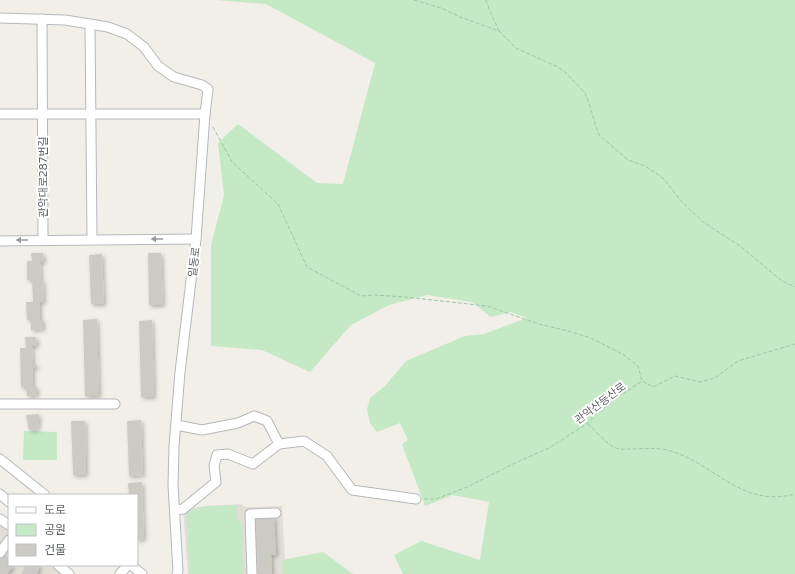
<svg xmlns="http://www.w3.org/2000/svg" width="795" height="574" font-family="'Varela Round','Noto Sans KR',sans-serif">
	<defs>
		<filter id="shadow"><feDropShadow dx="2" dy="2" stdDeviation="2" flood-color="#0004"/></filter>
	</defs>
	<rect width="100%" height="100%" fill="#f1efe8"/>
	<g fill="#e1ded6">
		<polygon points="241,504 245,507 282,506 285,559 282,560 283,574 188,574 183,509 206,506"/>
		<polygon points="0,523 9,530 9,565 55,565 66,574 0,574"/>
	</g>
	<g fill="#c5e8c5">
		<polygon points="216,0 795,0 795,574 403,574 394,555 421,541 480,560 489,502 453,495 425,506 402,444 408,440 400,423 377,432 370,423 367,409 370,398 385,386 406,361 465,336 484,334 527,318 511,312 491,317 472,302 427,295 389,305 351,325 310,372 262,350 211,346 211,245 224,195 218,143 238,124 317,183 343,184 375,63 266,4"/>
		<polygon points="24,431 57,432 57,460 23,460"/>
		<polygon points="237,505 238,522 242,521 244,574 190,574 186,511 208,506"/>
		<polygon points="323,552 353,574 283,574 282,560"/>
	</g>
	<g fill="#cccac5" filter="url(#shadow)">
		<polygon points="31,253 43,253 44,262 40,262 41,280 43,280 44,302 40,302 40,320 43,320 43,329 31,330 31,320 27,320 26,302 33,302 32,280 27,280 27,261 32,261"/>
		<polygon points="148,253 161,253 163,305 149,305"/>
		<polygon points="102,254 104,304 91,304 89,255"/>
		<polygon points="97,319 99,396 85,396 83,320"/>
		<polygon points="152,320 154,397 141,397 139,321"/>
		<polygon points="25,337 36,337 37,346 32,346 33,365 37,365 37,368 33,368 33,387 37,387 37,395 27,396 26,387 21,387 20,348 26,348"/>
		<polygon points="39,414 38,429 29,430 26,415"/>
		<polygon points="141,420 143,475 129,476 127,421"/>
		<polygon points="71,421 85,421 86,475 73,475"/>
		<polygon points="142,482 144,539 137,540 137,495 129,495 128,483"/>
		<polygon points="274,517 276,555 271,555 272,574 258,574 255,518"/>
		<polygon points="4,554 9,558 9,565 14,565 7,574 0,574 0,560"/>
		<polygon points="25,565 40,565 37,574 22,574"/>
	</g>
	<g fill="none" stroke-linecap="round" stroke-linejoin="round">
		<g stroke="#b5b8bc" stroke-width="11">
			<g id="minor">
				<polyline points="0,18 65,20 108,27 127,34 144,47 158,66 174,77 202,85 208,89 205,114 196,239 180,372 174,446 173,485 178,571 177,574"/>
				<polyline points="42,19 43,240"/>
				<polyline points="90,24 92,239"/>
				<polyline points="0,114 205,114"/>
				<polyline points="0,241 196,239"/>
				<polyline points="0,404 115,404"/>
				<polyline points="176,425 202,430 238,423 254,416 267,421 279,444"/>
				<polyline points="0,459 45,495"/>
				<polyline points="0,494 9,502"/>
				<polyline points="175,510 183,509 216,482 214,466 217,455 228,454 253,464 279,444 304,441 327,456 352,490 416,499"/>
				<polyline points="0,519 9,525"/>
				<polyline points="0,553 9,540"/>
				<polyline points="58,565 69,574"/>
				<polyline points="131,565 142,574"/>
				<polyline points="120,574 128,565"/>
				<polyline points="252,574 250,514 276,513"/>
			</g>
		</g>
		<g stroke="#9cc7a9" stroke-width="1" stroke-dasharray="4 2" stroke-linecap="butt">
			<polyline points="414,0 441,8 460,17 499,31 516,48 558,67 565,72 585,93 590,106 597,130 600,136 628,160 645,166 663,178 682,202 703,222 740,246 782,281 795,287"/>
			<polyline points="486,0 489,9 499,31"/>
			<polyline points="213,127 232,162 278,204 307,267 361,296 374,295 405,297 487,306 539,324 568,331 591,338 624,355 638,366 642,381"/>
			<path d="M 588,424 C 595,430 607,445 616,448 C 620,450 626,449 631,449 C 644,449 659,447 671,451 C 716,465 742,508 795,494"/>
			<polyline points="424,499 436,499 467,487 517,462 549,448 588,423 596,414 621,395 642,381 653,387 675,376 700,382 715,378 738,361 795,344"/>
		</g>
		<use href="#minor" stroke="#fff" stroke-width="9"/>
	</g>
	<defs><path id="oneway-solid" d="M-6-.8H1V-3.2L6.5 0L1 3.2V.8H-6Z"/></defs>
	<g fill="#979a9d">
		<use href="#oneway-solid" transform="translate(157 239) rotate(-180)"/>
		<use href="#oneway-solid" transform="translate(22 240) rotate(180)"/>
	</g>
	<g text-anchor="middle" stroke-width="4" stroke-linejoin="round" paint-order="stroke">
		<g font-size="11" fill="#5f6368" stroke="#fff">
			<text transform="translate(43 177) rotate(-90)" y="4">관악대로287번길</text>
			<text transform="translate(194 262) rotate(-83)" y="4">일동로</text>
			<text transform="translate(600 403) rotate(-37)" y="4">관악산등산로</text>
		</g>
	</g>
	<rect x="8" y="494" width="130" height="72" fill="#ffffff" stroke="#bfc1c3"/>
	<rect x="16" y="507" width="20" height="6" fill="#ffffff" stroke="#bfc1c3"/>
	<text x="44" y="514" font-size="12" fill="#5f6368">도로</text>
	<rect x="16" y="524" width="20" height="12" fill="#c5e8c5" stroke="#bfc1c3"/>
	<text x="44" y="534" font-size="12" fill="#5f6368">공원</text>
	<rect x="16" y="544" width="20" height="12" fill="#cccac5" stroke="#bfc1c3"/>
	<text x="44" y="554" font-size="12" fill="#5f6368">건물</text>
</svg>
